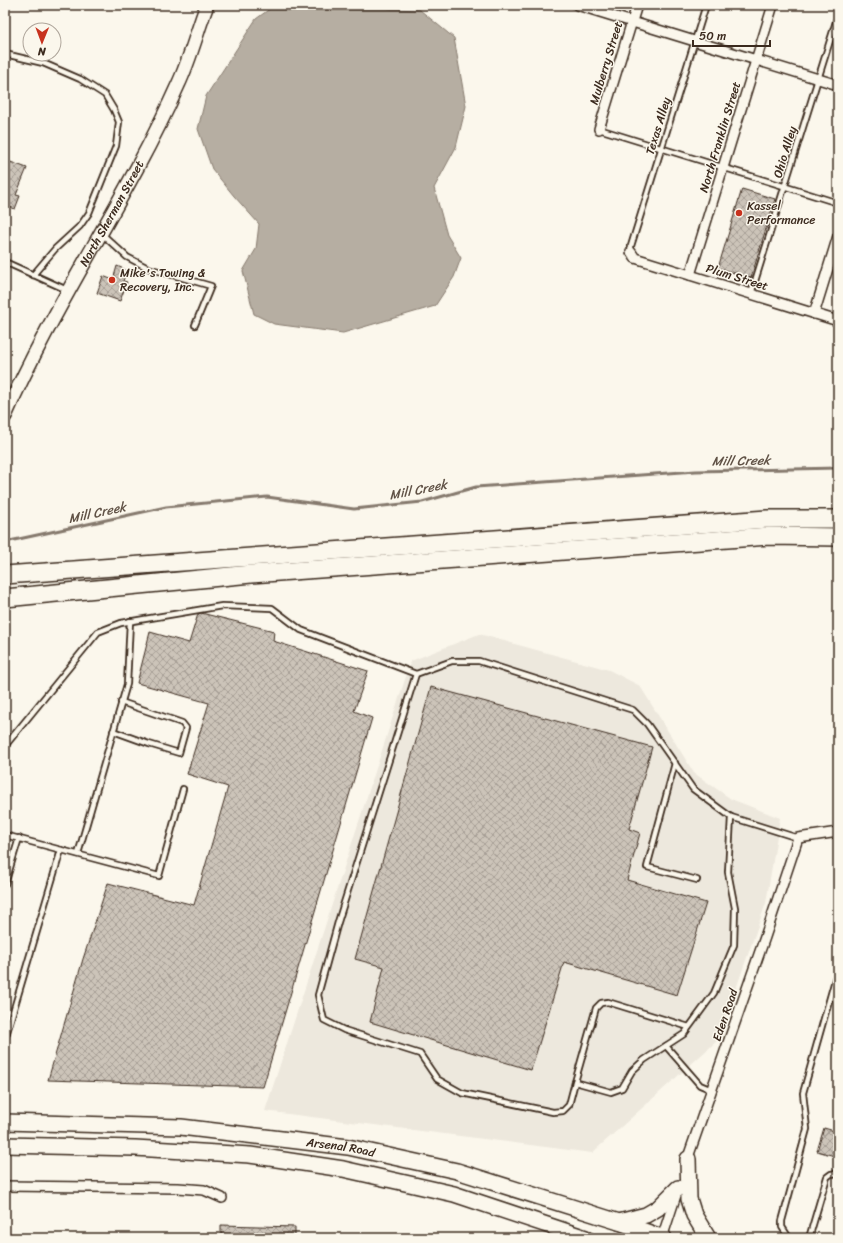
<svg xmlns="http://www.w3.org/2000/svg" width="843" height="1243" font-family="Sriracha,sans-serif">
	<defs>
		<pattern id="building-cross-hatch" width="8" height="8" patternUnits="userSpaceOnUse"><rect width="8" height="8" fill="#ccc4b9"/><path d="M0 0l8 8M0 8l8-8" fill="none" stroke="#a79f96"/></pattern>
	</defs>
	<rect width="100%" height="100%" fill="#fbf7ec"/>
	<filter id="ink" filterUnits="userSpaceOnUse"><feTurbulence type="fractalNoise" baseFrequency=".025" numOctaves="2"/><feDisplacementMap in="SourceGraphic" scale="8" xChannelSelector="R" yChannelSelector="G"/><feConvolveMatrix kernelMatrix="1 2 1 2 8 2 1 2 1" color-interpolation-filters="sRGB"/></filter>
	<g filter="url(#ink)">
		<polygon fill="#ede8dd" points="479,634 609,670 640,686 694,773 731,799 780,818 766,903 718,1040 592,1153 265,1111 411,661"/>
		<polygon fill="#b6aea2" stroke="#85796d" points="275,5 379,5 391,9 420,10 454,38 466,106 456,147 434,188 447,235 461,258 454,277 435,306 343,333 274,324 254,314 243,271 256,249 259,224 234,196 212,169 198,129 206,96 256,19"/>
		<g fill="none" stroke-linecap="round" stroke-linejoin="round">
			<polyline stroke="#85796d" stroke-width="3" points="5,542 166,507 267,497 354,509 422,502 476,487 696,471 838,468"/>
		</g>
		<g fill="url(#building-cross-hatch)" stroke="#3b2a1e">
			<polygon points="5,160 27,168 16,195 20,196 15,209 5,205"/>
			<polygon points="742,189 775,199 751,278 718,268"/>
			<polygon points="117,266 124,269 123,274 125,275 123,281 127,282 120,301 97,293 103,276 113,280"/>
			<polygon points="201,613 274,631 273,641 368,671 354,711 372,718 263,1087 48,1080 83,959 108,883 194,905 228,787 187,774 209,703 137,683 150,632 189,643 198,614"/>
			<polygon points="431,687 652,747 629,829 640,833 627,880 706,903 677,995 564,962 531,1070 370,1022 384,967 355,959"/>
			<polygon points="824,1128 838,1132 838,1157 817,1151"/>
			<polygon points="221,1225 295,1227 295,1238 221,1238"/>
		</g>
		<g fill="none" stroke-linecap="round" stroke-linejoin="round">
			<g stroke="#3b2a1e" stroke-width="8">
				<g id="service">
					<polyline points="5,54 43,63 80,79 105,95 114,110 119,122 116,146 89,213 80,226 55,249 33,275"/>
					<polyline points="599,129 838,203"/>
					<polyline points="102,234 127,257 148,268 211,286 195,325"/>
					<polyline points="631,252 631,246 706,5"/>
					<polyline points="5,262 67,290"/>
					<polyline points="751,294 838,15"/>
					<polyline points="416,674 338,922 318,995 324,1020 344,1030 420,1054 437,1079 462,1093 553,1112 563,1111 569,1105 575,1082"/>
					<polyline points="113,731 149,744 179,753 186,728 182,723 121,702"/>
					<polyline points="5,746 98,632 121,623 222,606 272,608 301,630 416,674 452,661 479,661 633,710 647,724 693,789 731,817 798,838"/>
					<polyline points="675,763 647,867 697,880"/>
					<polyline points="5,835 159,876 183,789"/>
					<polyline points="78,854 127,684 130,621"/>
					<polyline points="5,884 19,838"/>
					<polyline points="689,1027 608,1002 601,1003 596,1008 575,1082 611,1092 622,1088 632,1071 644,1060 684,1034 714,993 734,945 735,908 728,872 731,817"/>
					<polyline points="5,1039 61,850"/>
					<polyline points="666,1046 700,1085 712,1090"/>
					<polyline points="789,1238 782,1227 782,1221 807,1129 803,1093 838,969"/>
					<polyline points="809,1238 827,1177 831,1174 838,1173"/>
				</g>
			</g>
			<g stroke="#3b2a1e" stroke-width="12">
				<g id="minor">
					<polyline points="577,5 838,85"/>
					<polyline points="599,129 637,5"/>
					<polyline points="631,252 635,258 838,321"/>
					<polyline points="690,275 773,5"/>
					<polyline points="814,314 838,236"/>
					<polyline points="686,1163 765,937 798,838 838,832"/>
					<polyline points="5,1186 178,1188 204,1190 222,1198"/>
					<polyline points="662,1238 677,1192"/>
				</g>
			</g>
			<g stroke="#3b2a1e" stroke-width="16">
				<g id="secondary">
					<path id="s1" d="M 5,416 C 55,302 127,199 178,85 C 190,60 197,31 207,5"/>
				</g>
			</g>
			<g stroke="#3b2a1e" stroke-width="18">
				<g id="trunk">
					<path id="s2" d="M 5,1122 L 181,1127 L 348,1147 L 457,1171 L 619,1222 L 664,1238"/>
					<polyline points="5,1145 135,1148 250,1155 343,1169 454,1194 586,1238"/>
					<polyline points="688,1159 689,1199 694,1215 708,1238"/>
					<polyline points="619,1222 646,1215 658,1208 678,1188"/>
				</g>
			</g>
			<g stroke="#3b2a1e" stroke-width="20">
				<g id="motorway">
					<polyline points="5,575 767,519 838,519"/>
					<polyline points="5,598 251,574 769,536 838,537"/>
				</g>
			</g>
			<use href="#service" stroke="#fbf7ec" stroke-width="4.5"/>
			<use href="#minor" stroke="#fbf7ec" stroke-width="9"/>
			<use href="#secondary" stroke="#fbf7ec" stroke-width="13"/>
			<use href="#trunk" stroke="#fbf7ec" stroke-width="15"/>
			<use href="#motorway" stroke="#fbf7ec" stroke-width="17"/>
		</g>
	</g>
	<g fill="#c8321e" stroke="#fbf7ec" stroke-width="1.5">
		<circle cx="739" cy="213" r="4"/>
		<circle cx="112" cy="280" r="4"/>
	</g>
	<g text-anchor="middle" stroke-width="3" stroke-linejoin="round" paint-order="stroke">
		<g font-size="12" fill="#3b2a1e" stroke="#fbf7ec">
			<text transform="translate(606 63) rotate(-73)" y="4">Mulberry Street</text>
			<text transform="translate(658 126) rotate(-73)" y="4">Texas Alley</text>
			<text transform="translate(720 137) rotate(-73)" y="4">North Franklin Street</text>
			<text transform="translate(785 152) rotate(-73)" y="4">Ohio Alley</text>
			<text dy="4" stroke="none"><textPath href="#s1" startOffset="229">North Sherman Street</textPath></text>
			<text transform="translate(737 277) rotate(17)" y="4">Plum Street</text>
			<text transform="translate(725 1015) rotate(-71)" y="4">Eden Road</text>
			<text dy="4" stroke="none"><textPath href="#s2" startOffset="337">Arsenal Road</textPath></text>
		</g>
		<g font-size="12" fill="#3b2a1e" stroke="#fbf7ec" text-anchor="start">
			<text x="747" y="210">Kassel<tspan x="747" dy="14">Performance</tspan></text>
			<text x="120" y="277">Mike's Towing &amp;<tspan x="120" dy="14">Recovery, Inc.</tspan></text>
		</g>
		<g font-size="13" font-style="italic" fill="#605246" stroke="#fbf7ec">
			<text transform="translate(741 460) rotate(-1)" y="5">Mill Creek</text>
			<text transform="translate(418 489) rotate(-11)" y="5">Mill Creek</text>
			<text transform="translate(97 512) rotate(-12)" y="5">Mill Creek</text>
		</g>
	</g>
	<rect width="843" height="1243" fill="none" stroke="#fbf7ec" stroke-width="20"/>
	<rect x="10" y="10" width="823" height="1223" fill="none" stroke="#3b2a1e" stroke-width="1.5" filter="url(#ink)"/>
	<g transform="translate(42 42) rotate(181)"><circle r="19" fill="#fbf7ec" stroke="#aea59a"/>
	<path d="M0-3L7 15L0 10L-7 15Z" fill="#c8321e"/>
	<text y="-6" font-size="11" font-weight="bold" text-anchor="middle" fill="#3b2a1e">N</text>
	</g>
	<path d="M693 40v6h77v-6" fill="none" stroke="#3b2a1e" stroke-width="2"/>
	<text x="699" y="40" font-size="12" fill="#3b2a1e" stroke="#fbf7ec" stroke-width="3" paint-order="stroke">50 m</text>
</svg>
